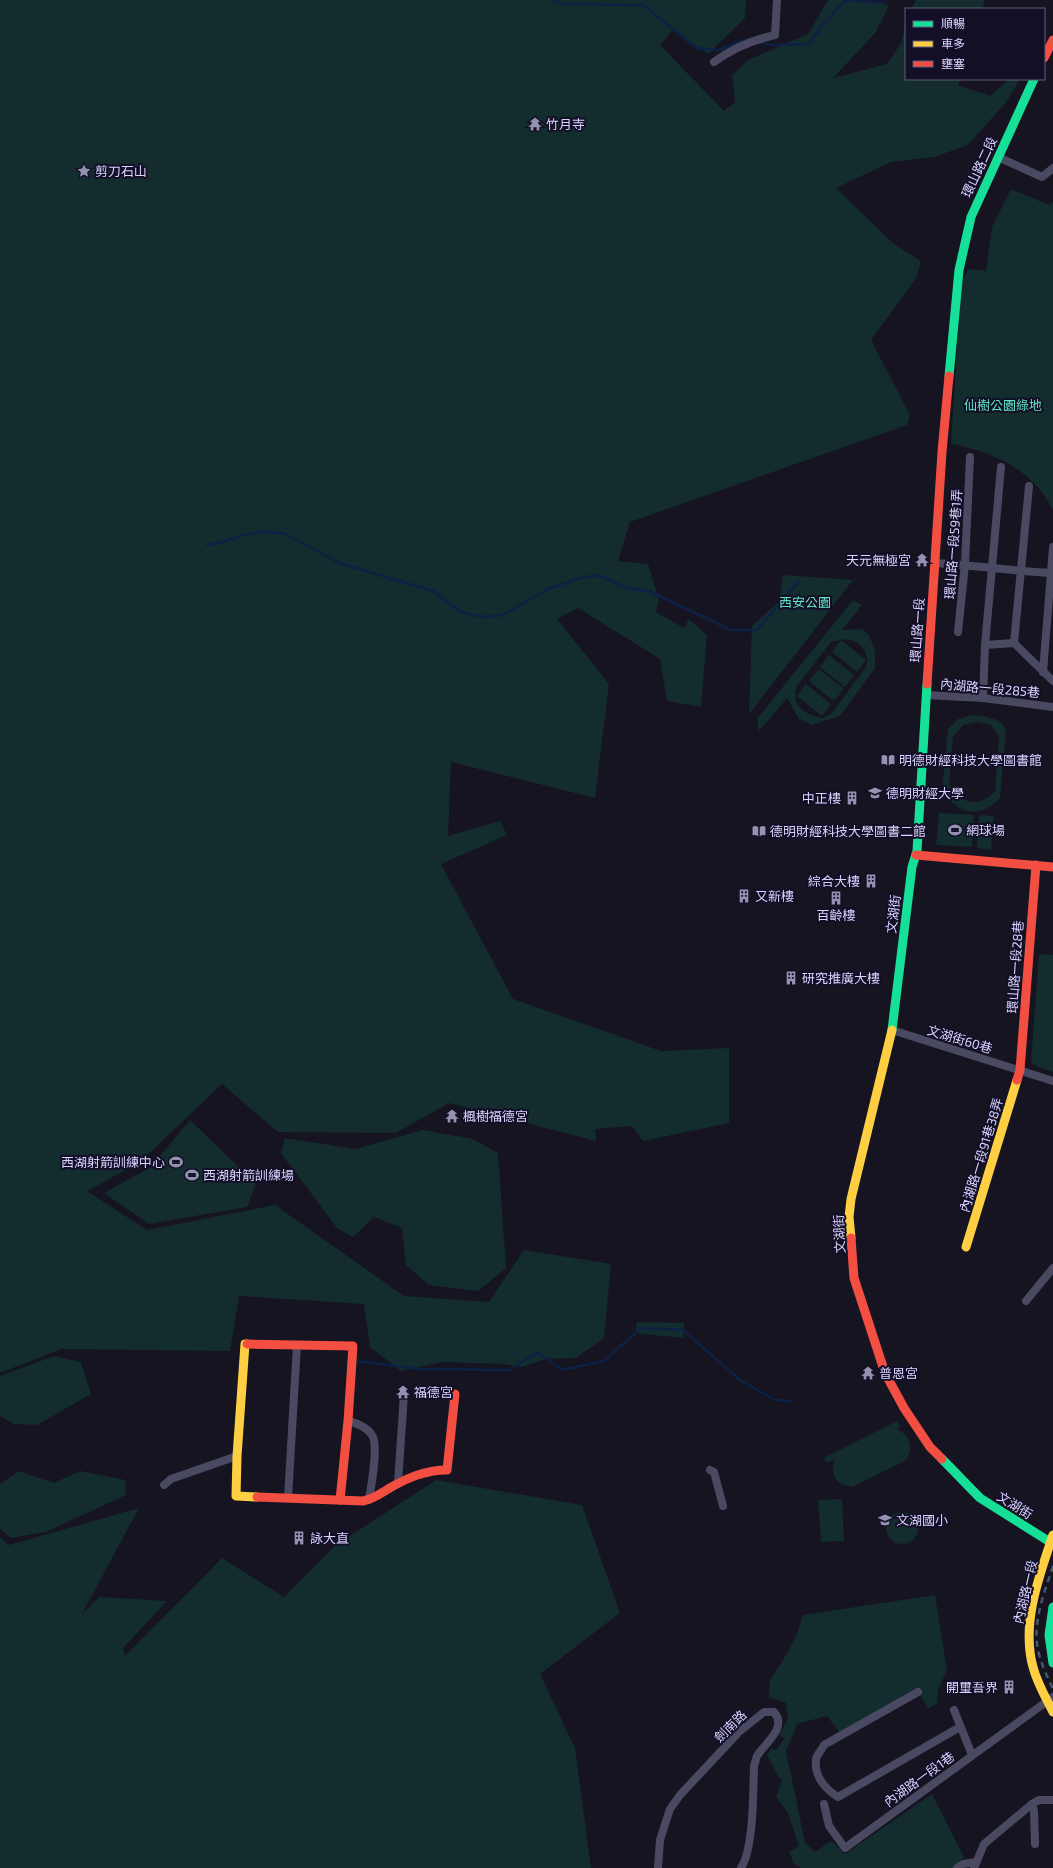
<svg xmlns="http://www.w3.org/2000/svg" width="1053" height="1868" font-family="'Exo 2','Noto Sans TC',sans-serif">
	<rect width="100%" height="100%" fill="#161421"/>
	<g fill="#132c2d" fill-rule="evenodd">
		<polygon points="0,0 746,0 745,18 708,54 673,30 660,45 724,111 735,102 732,75 748,60 808,34 828,0 867,0 889,6 875,33 833,78 887,64 901,43 906,24 906,79 960,79 958,85 990,96 1009,79 1020,79 1007,101 968,145 934,157 891,162 836,188 894,244 921,261 917,277 871,340 910,415 907,425 630,522 618,561 648,564 659,600 656,612 684,628 689,619 707,635 701,707 667,701 660,659 578,608 557,619 609,684 595,798 451,762 448,836 500,821 507,835 441,864 513,999 661,1051 729,1048 729,1123 643,1141 632,1126 595,1129 596,1141 449,1103 396,1133 278,1132 222,1084 140,1162 87,1191 147,1230 275,1205 404,1296 489,1302 524,1250 611,1264 604,1338 576,1358 546,1359 521,1367 503,1364 442,1362 401,1371 370,1347 364,1304 239,1296 230,1351 61,1349 0,1373"/>
		<polygon points="916,0 985,0 982,9 911,9"/>
		<path d="M 1011,189 L 1049,205 L 1053,202 L 1053,510 C 1032,469 994,452 951,444 L 961,284 L 968,269 L 986,271 L 992,227 Z"/>
		<polygon points="783,575 853,580 749,714 752,626 779,602"/>
		<path d="M 853,600 L 862,605 L 842,630 L 862,629 L 869,635 L 875,651 L 875,668 L 840,716 L 812,725 L 799,719 L 787,698 L 759,731 L 757,719 ZM 845,639 C 860,641 870,651 866,667 L 831,714 L 823,718 C 806,716 790,706 797,686 L 831,642 Z"/>
		<polygon points="841,640 866,660 857,672 832,652"/>
		<polygon points="829,655 854,675 845,687 820,667"/>
		<polygon points="819,669 844,689 834,701 809,681"/>
		<polygon points="806,684 831,704 822,716 797,696"/>
		<path d="M 973,715 C 985,717 1001,717 1006,730 L 1000,798 C 980,819 957,815 942,790 L 948,729 L 958,719 ZM 977,722 L 991,725 L 999,736 L 995,791 C 978,809 962,804 949,784 L 953,737 L 963,725 Z"/>
		<polygon points="939,813 974,815 972,847 936,845"/>
		<polygon points="979,815 994,816 991,850 977,848"/>
		<polygon points="1039,954 1053,955 1053,1072 1038,1067 1031,1062"/>
		<polygon points="190,1120 256,1184 247,1207 149,1224 104,1193 151,1167"/>
		<polygon points="423,1130 473,1139 498,1153 506,1268 478,1291 429,1285 406,1265 402,1228 374,1217 353,1237 337,1228 281,1153 285,1138 355,1149"/>
		<polygon points="637,1322 684,1323 683,1338 635,1333"/>
		<polygon points="54,1356 81,1362 91,1394 37,1425 14,1424 0,1416 0,1376"/>
		<path d="M 897,1421 L 900,1427 L 896,1429 C 910,1434 915,1449 905,1461 L 852,1487 C 837,1485 828,1474 835,1459 L 827,1463 L 824,1458 Z"/>
		<polygon points="19,1471 54,1483 80,1471 125,1480 126,1495 46,1532 11,1538 0,1529 0,1484"/>
		<polygon points="436,1480 582,1505 620,1613 540,1674 575,1748 591,1868 0,1868 0,1537 9,1545 139,1508 82,1614 99,1597 167,1601 123,1648 125,1656 222,1558 284,1597 336,1545"/>
		<polygon points="842,1499 844,1541 821,1542 818,1500"/>
		<circle cx="902" cy="1528" r="16"/>
		<polygon points="935,1595 947,1670 938,1690 937,1703 928,1709 918,1690 840,1733 827,1716 797,1724 786,1751 805,1843 815,1852 831,1841 845,1854 932,1794 964,1857 953,1868 801,1868 794,1864 789,1852 799,1846 788,1813 776,1797 782,1780 777,1774 767,1755 771,1748 776,1750 785,1738 779,1735 788,1719 786,1703 769,1697 770,1680 788,1652 797,1633 803,1615"/>
	</g>
	<g fill="none" stroke-linecap="round" stroke-linejoin="round">
		<g stroke="#0d2144" stroke-width="2.5">
			<polyline points="553,0 564,4 644,5 696,48 719,50 747,39 751,40"/>
			<polyline points="760,42 771,45 809,44 825,22 846,0 885,3"/>
			<polyline points="207,545 223,542 243,535 262,532 284,533 339,563 433,591 458,610 472,615 485,617 503,615 548,589 580,578 599,575 626,588 649,591 731,630 757,630 798,582"/>
			<polyline points="357,1361 420,1369 510,1370 537,1352 562,1370 604,1361 641,1328 683,1330 740,1380 775,1400 790,1401"/>
		</g>
		<g stroke="#4a4962" stroke-width="8">
			<path d="M 714,62 C 733,48 752,40 775,35 L 777,0"/>
			<polyline points="998,157 1042,177 1053,168"/>
			<path d="M 934,563 C 973,565 1012,571 1051,573"/>
			<polyline points="958,632 965,564 970,457"/>
			<polyline points="1014,643 1029,486"/>
			<polyline points="985,645 1014,643 1053,681"/>
			<polyline points="1043,672 1053,547"/>
			<polyline points="926,695 983,698 1053,707"/>
			<polyline points="983,698 985,645 1001,467"/>
			<polyline points="892,1030 1053,1081"/>
			<polyline points="1026,1301 1053,1268"/>
			<path d="M 348,1421 C 356,1423 367,1427 372,1435 C 379,1446 371,1487 369,1500"/>
			<polyline points="710,1470 714,1472 723,1506"/>
			<polyline points="398,1483 404,1394"/>
			<polyline points="164,1485 171,1479 237,1456"/>
			<polyline points="288,1498 297,1345"/>
			<path d="M 918,1692 L 824,1745 C 822,1749 817,1755 816,1759 C 814,1776 825,1789 838,1797 L 960,1727"/>
			<polyline points="954,1710 972,1755"/>
			<polyline points="824,1804 829,1826 845,1848 1053,1697"/>
			<polyline points="1032,1804 1034,1811 1035,1844"/>
			<path d="M 658,1868 L 660,1840 L 670,1809 L 680,1795 L 739,1732 L 764,1712 L 774,1712 C 788,1728 764,1744 757,1756 C 756,1759 755,1763 754,1766 C 753,1791 754,1848 741,1868"/>
			<polyline points="957,1868 963,1864 976,1862"/>
			<polyline points="974,1868 984,1844 1032,1804 1039,1800 1053,1800"/>
		</g>
		<g stroke="#16e098" stroke-width="9">
			<polyline points="949,376 959,270 971,217 1034,79"/>
			<polyline points="892,1030 912,867 917,851 927,684"/>
			<polyline points="942,1459 980,1498 1050,1542"/>
			<polyline points="1053,1607 1049,1635 1053,1663"/>
		</g>
		<g stroke="#ffcf43" stroke-width="9">
			<polyline points="851,1238 849,1217 851,1199 892,1030"/>
			<polyline points="966,1247 1017,1080"/>
			<polyline points="247,1344 245,1344 237,1456 236,1496 257,1497"/>
			<path d="M 1053,1535 C 1039,1576 1021,1624 1033,1667 C 1037,1683 1046,1698 1053,1712"/>
		</g>
		<g stroke="#f24e42" stroke-width="9">
			<polyline points="1044,58 1053,40"/>
			<polyline points="927,684 942,452 949,376"/>
			<polyline points="916,855 1053,867"/>
			<polyline points="1017,1080 1020,1070 1036,865"/>
			<polyline points="851,1238 854,1278 885,1373 904,1408 930,1447 942,1459"/>
			<polyline points="247,1344 353,1346 348,1421 340,1500"/>
			<path d="M 257,1497 L 363,1501 C 373,1499 380,1494 388,1489 C 407,1478 425,1470 447,1470 L 455,1394"/>
		</g>
		<path stroke="#43596b" stroke-width="2.5" stroke-dasharray="6 5" stroke-linecap="butt" d="M 1053,1566 C 1044,1594 1031,1625 1039,1654 C 1042,1666 1048,1678 1053,1689"/>
	</g>
	<defs>
		<g id="temple-bare" transform="scale(1.08)"><path d="M0-6L5-2H3V0L6.5 2.5H4V6H1.5V3h-3V6H-4V2.5H-6.5L-3 0V-2H-5Z" fill="#9591b1" stroke="#130f26" stroke-width="2.5" paint-order="stroke"/></g>
		<g id="sight-bare" transform="scale(1.08)"><path d="M0-6L1.8-2.2L6-1.7L2.9 1.2L3.7 5.4L0 3.3L-3.7 5.4L-2.9 1.2L-6-1.7L-1.8-2.2Z" fill="#9591b1" stroke="#130f26" stroke-width="2.5" paint-order="stroke"/></g>
		<g id="library-bare" transform="scale(1.08)"><path d="M-6-4Q-3-5.5-.7-3.5V5Q-3 3-6 4ZM6-4Q3-5.5 .7-3.5V5Q3 3 6 4Z" fill="#9591b1" stroke="#130f26" stroke-width="2.5" paint-order="stroke"/></g>
		<g id="university-bare" transform="scale(1.08)"><path d="M0-5L7-2L0 1L-7-2ZM-4 1L0 2.5L4 1V4Q0 6-4 4Z" fill="#9591b1" stroke="#130f26" stroke-width="2.5" paint-order="stroke"/></g>
		<g id="building-bare" transform="scale(1.08)"><path d="M-4-6H4V6H1V3H-1V6H-4ZM-2.5-4.3h1.7v1.8h-1.7ZM.8-4.3h1.7v1.8H.8ZM-2.5-1h1.7V.8h-1.7ZM.8-1h1.7V.8H.8Z" fill="#9591b1" stroke="#130f26" stroke-width="2.5" paint-order="stroke"/></g>
		<g id="stadium-bare" transform="scale(1.08)"><path d="M0-5a6.5 5 0 1 0 0 10a6.5 5 0 1 0 0-10ZM-3.5-1.8h7v3.6h-7Z" fill="#9591b1" stroke="#130f26" stroke-width="2.5" paint-order="stroke"/></g>
		<g id="school-bare" transform="scale(1.08)"><path d="M0-5L7-2L0 1L-7-2ZM-4 1L0 2.5L4 1V4Q0 6-4 4Z" fill="#9591b1" stroke="#130f26" stroke-width="2.5" paint-order="stroke"/></g>
	</defs>
	<g fill-rule="evenodd">
		<use href="#temple-bare" x="535" y="124"/>
		<use href="#sight-bare" x="84" y="171"/>
		<use href="#temple-bare" x="922" y="560"/>
		<use href="#library-bare" x="888" y="760"/>
		<use href="#university-bare" x="875" y="793"/>
		<use href="#building-bare" x="852" y="798"/>
		<use href="#stadium-bare" x="955" y="830"/>
		<use href="#library-bare" x="759" y="831"/>
		<use href="#building-bare" x="871" y="881"/>
		<use href="#building-bare" x="744" y="896"/>
		<use href="#building-bare" x="836" y="898"/>
		<use href="#building-bare" x="791" y="978"/>
		<use href="#temple-bare" x="452" y="1116"/>
		<use href="#stadium-bare" x="176" y="1162"/>
		<use href="#stadium-bare" x="192" y="1175"/>
		<use href="#temple-bare" x="868" y="1373"/>
		<use href="#temple-bare" x="403" y="1392"/>
		<use href="#school-bare" x="885" y="1520"/>
		<use href="#building-bare" x="299" y="1538"/>
		<use href="#building-bare" x="1009" y="1687"/>
	</g>
	<g text-anchor="middle" stroke-width="4" stroke-linejoin="round" paint-order="stroke">
		<g font-size="13" fill="#d9d4ff" stroke="#130f26" text-anchor="start">
			<text x="546" y="129">竹月寺</text>
			<text x="95" y="176">剪刀石山</text>
			<text x="911" y="565" text-anchor="end">天元無極宮</text>
			<text x="899" y="765">明德財經科技大學圖書館</text>
			<text x="886" y="798">德明財經大學</text>
			<text x="841" y="803" text-anchor="end">中正樓</text>
			<text x="966" y="835">網球場</text>
			<text x="770" y="836">德明財經科技大學圖書二館</text>
			<text x="860" y="886" text-anchor="end">綜合大樓</text>
			<text x="755" y="901">又新樓</text>
			<text x="836" y="920" text-anchor="middle">百齡樓</text>
			<text x="802" y="983">研究推廣大樓</text>
			<text x="463" y="1121">楓樹福德宮</text>
			<text x="165" y="1167" text-anchor="end">西湖射箭訓練中心</text>
			<text x="203" y="1180">西湖射箭訓練場</text>
			<text x="879" y="1378">普恩宮</text>
			<text x="414" y="1397">福德宮</text>
			<text x="896" y="1525">文湖國小</text>
			<text x="310" y="1543">詠大直</text>
			<text x="998" y="1692" text-anchor="end">開璽吾界</text>
		</g>
		<g font-size="13" fill="#d9d4ff" stroke="#130f26">
			<text transform="translate(979 167) rotate(-65)" y="5">環山路二段</text>
			<text transform="translate(953 544) rotate(-86)" y="5">環山路一段59巷1弄</text>
			<text transform="translate(917 630) rotate(-86)" y="5">環山路一段</text>
			<text transform="translate(990 688) rotate(5)" y="5">內湖路一段285巷</text>
			<text transform="translate(893 914) rotate(-83)" y="5">文湖街</text>
			<text transform="translate(1015 967) rotate(-86)" y="5">環山路一段28巷</text>
			<text transform="translate(960 1039) rotate(17)" y="5">文湖街60巷</text>
			<text transform="translate(981 1155) rotate(-73)" y="5">內湖路一段91巷38弄</text>
			<text transform="translate(839 1234) rotate(-93)" y="5">文湖街</text>
			<text transform="translate(1015 1505) rotate(32)" y="5">文湖街</text>
			<text transform="translate(1025 1592) rotate(-77)" y="5">內湖路一段</text>
			<text transform="translate(730 1726) rotate(-45)" y="5">劍南路</text>
			<text transform="translate(919 1779) rotate(-36)" y="5">內湖路一段1巷</text>
		</g>
		<g font-size="13" fill="#5fe0c0" stroke="#130f26">
			<text x="1003" y="410">仙樹公園綠地</text>
			<text x="805" y="607">西安公園</text>
		</g>
	</g>
	<rect x="905" y="8" width="140" height="72" fill="#130f26" stroke="#625e7d"/>
	<rect x="913" y="21" width="20" height="6" fill="#16e098" stroke="#625e7d"/>
	<text x="941" y="28" font-size="12" fill="#d9d4ff">順暢</text>
	<rect x="913" y="41" width="20" height="6" fill="#ffcf43" stroke="#625e7d"/>
	<text x="941" y="48" font-size="12" fill="#d9d4ff">車多</text>
	<rect x="913" y="61" width="20" height="6" fill="#f24e42" stroke="#625e7d"/>
	<text x="941" y="68" font-size="12" fill="#d9d4ff">壅塞</text>
</svg>
